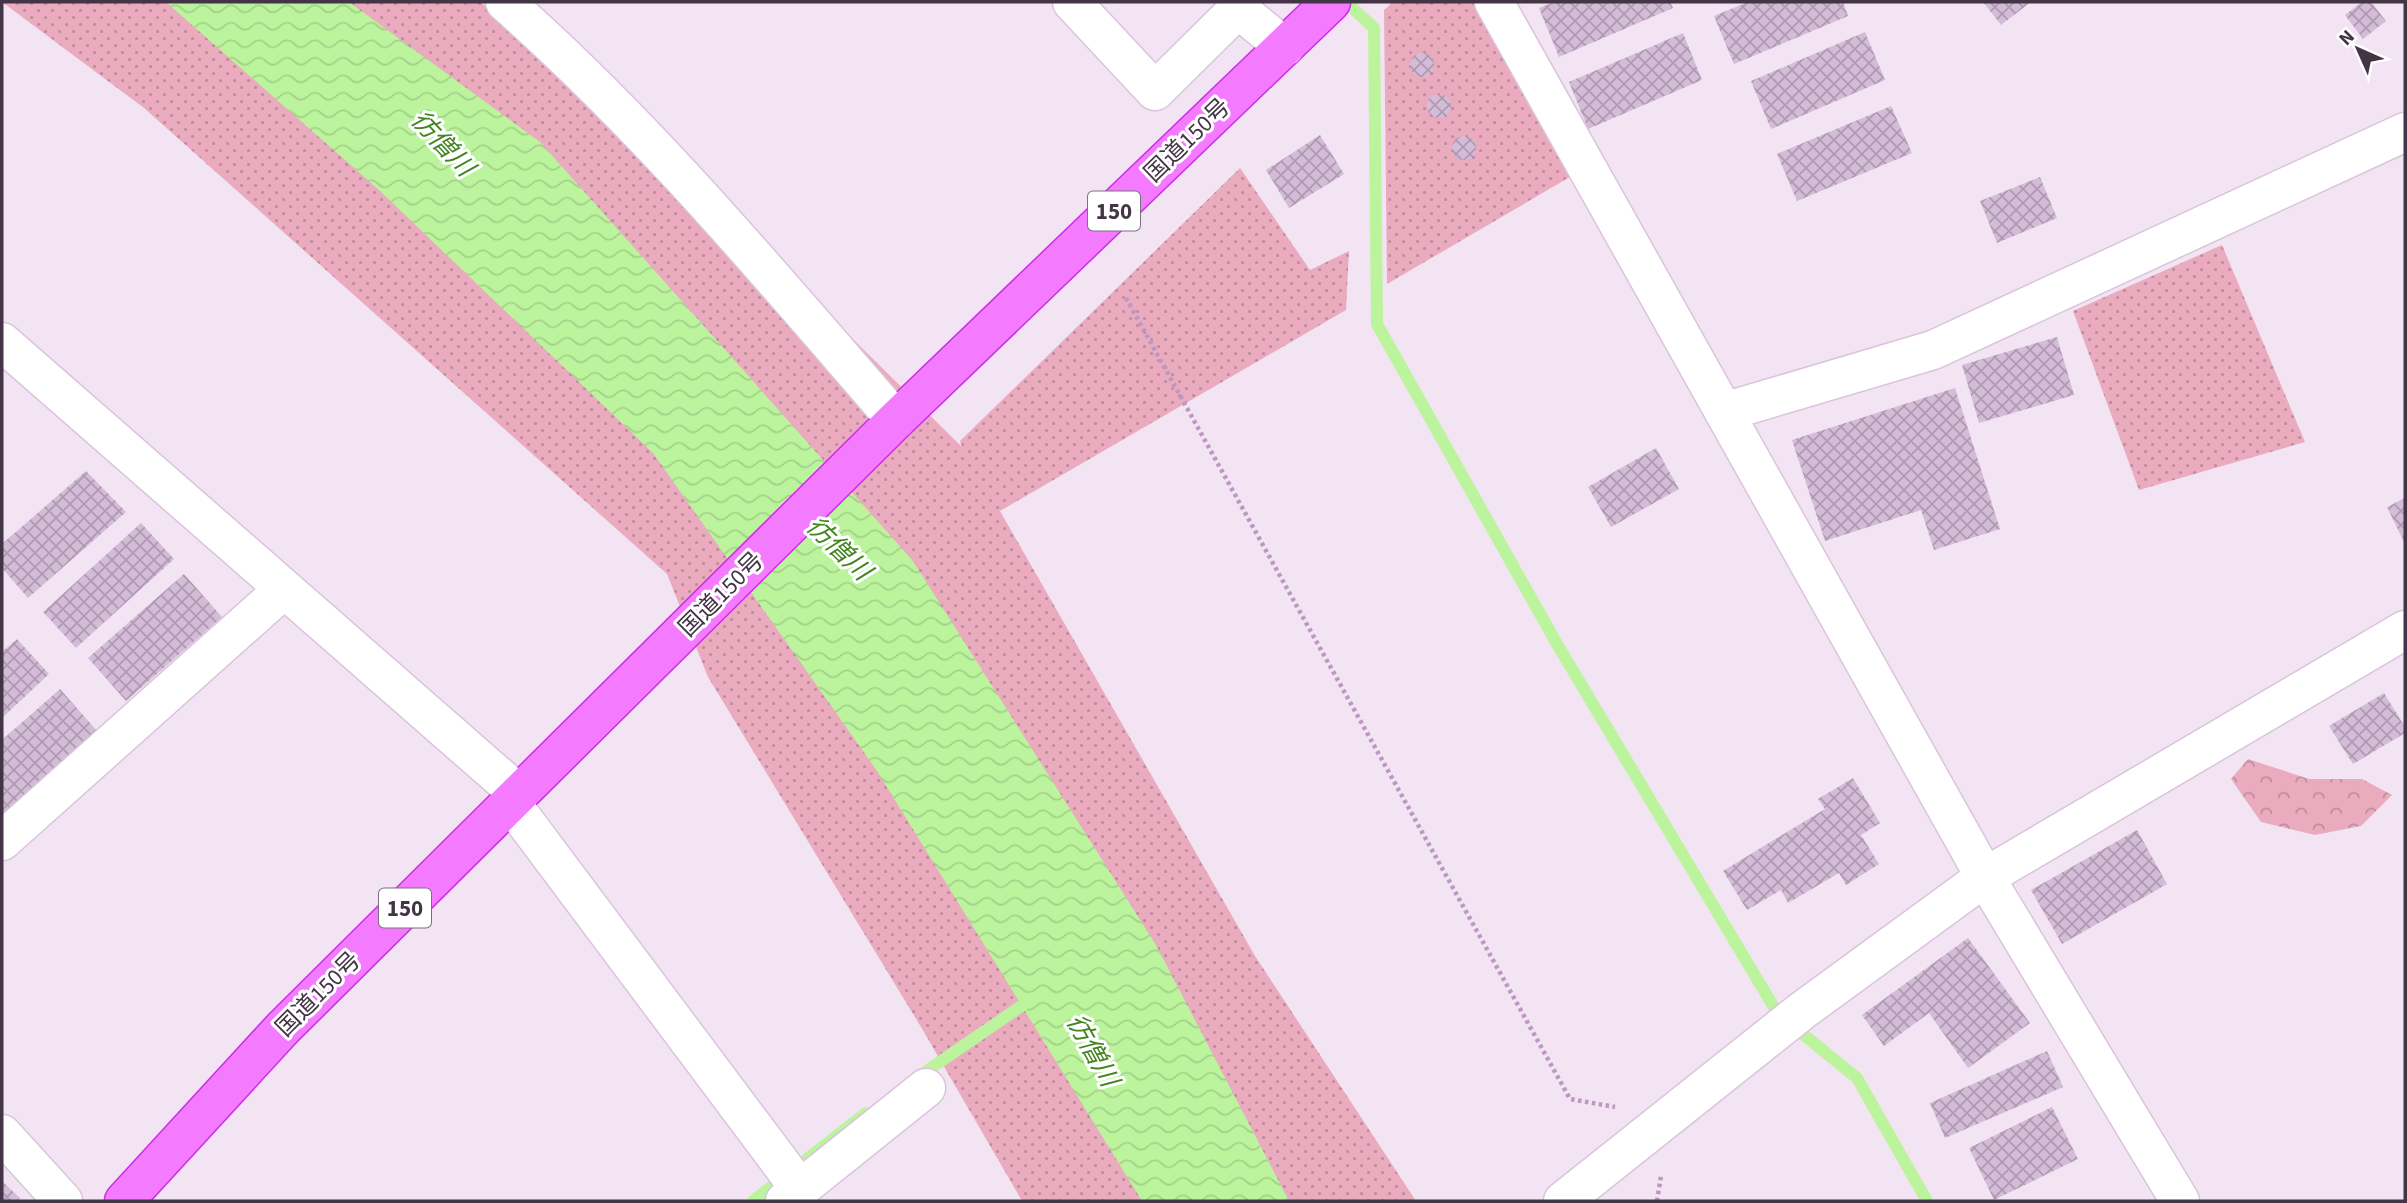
<svg xmlns="http://www.w3.org/2000/svg" width="2407" height="1203" font-family="'Source Sans 3','Noto Sans JP',sans-serif">
	<defs>
		<pattern id="grass-dots" width="8" height="8" patternUnits="userSpaceOnUse" patternTransform="scale(1.75)"><rect width="8" height="8" fill="#eaabbf"/><path d="M2 2h.1M6 6h.1" fill="none" stroke="#bf8c9d" stroke-width="1.8" stroke-linecap="round"/></pattern>
		<pattern id="forest-crowns" width="20" height="18" patternUnits="userSpaceOnUse" patternTransform="scale(1.75)"><rect width="20" height="18" fill="#eaabbf"/><path d="M2 6a3 3 0 1 1 6 0M12 15a3 3 0 1 1 6 0" fill="none" stroke="#bf8c9d"/></pattern>
		<pattern id="water-waves" width="16" height="10" patternUnits="userSpaceOnUse" patternTransform="scale(1.75)"><rect width="16" height="10" fill="#bcf49d"/><path d="M0 5q4-4 8 0t8 0" fill="none" stroke="#a3d289"/></pattern>
		<pattern id="building-cross-hatch" width="8" height="8" patternUnits="userSpaceOnUse" patternTransform="scale(1.75)"><rect width="8" height="8" fill="#d4bcd8"/><path d="M0 0l8 8M0 8l8-8" fill="none" stroke="#ae9ab1"/></pattern>
	</defs>
	<rect width="100%" height="100%" fill="#f2e4f3"/>
	<g fill="url(#grass-dots)">
		<polygon points="2,2 480,2 592,81 962,447 960,441 1240,168 1310,270 1349,251 1346,310 1000,511 1255,956 1416,1201 1022,1201 921,1027 708,677 667,574 144,108"/>
		<polygon points="1393,2 1494,2 1587,167 1387,284 1384,10"/>
		<polygon points="2222,245 2305,442 2139,490 2073,311"/>
	</g>
	<polygon fill="url(#forest-crowns)" points="2248,759 2309,779 2362,779 2392,795 2361,826 2315,835 2261,822 2231,779"/>
	<polygon fill="url(#water-waves)" points="166,2 349,2 540,142 913,561 1156,945 1289,1201 1142,1201 877,771 653,453 379,190"/>
	<g fill="none" stroke-linecap="round" stroke-linejoin="round">
		<g stroke="#bcf49d" stroke-width="12">
			<polyline points="1346,2 1374,28 1377,324 1557,644 1778,1014 1857,1078 1927,1201"/>
			<polyline points="915,1079 1033,998"/>
			<polyline points="753,1201 866,1113"/>
		</g>
	</g>
	<g fill="url(#building-cross-hatch)">
		<polygon points="1554,2 1670,2 1673,8 1559,57 1539,8"/>
		<polygon points="1748,2 1843,2 1848,16 1734,64 1714,16"/>
		<polygon points="1983,2 2031,2 2001,25"/>
		<polygon points="2362,2 2371,2 2386,21 2363,39 2345,15"/>
		<polygon points="1865,32 1885,80 1771,129 1751,81"/>
		<polygon points="1683,33 1702,80 1588,129 1569,82"/>
		<circle cx="1422" cy="65" r="12"/>
		<circle cx="1439" cy="106" r="12"/>
		<polygon points="1891,106 1912,153 1797,201 1777,154"/>
		<polygon points="1320,135 1344,174 1289,208 1266,170"/>
		<circle cx="1464" cy="148" r="12"/>
		<polygon points="2040,177 2057,218 1997,243 1980,201"/>
		<polygon points="2057,337 2074,395 1979,423 1962,365"/>
		<polygon points="1955,388 2000,529 1934,550 1921,510 1825,541 1792,440"/>
		<polygon points="1656,448 1679,489 1611,527 1588,487"/>
		<polygon points="86,471 126,512 28,598 2,568 2,544"/>
		<polygon points="2405,498 2405,544 2387,507"/>
		<polygon points="141,523 174,559 76,648 43,612"/>
		<polygon points="184,574 222,617 126,701 88,658"/>
		<polygon points="17,639 49,674 2,718 2,652"/>
		<polygon points="60,689 98,732 2,816 2,740"/>
		<polygon points="2384,693 2405,727 2405,733 2353,764 2329,726"/>
		<polygon points="1853,778 1880,823 1861,835 1879,864 1846,885 1839,873 1788,903 1781,890 1747,910 1723,871 1825,809 1818,799"/>
		<polygon points="2137,830 2167,884 2062,944 2031,890"/>
		<polygon points="1968,938 2030,1023 1968,1068 1929,1013 1884,1046 1862,1015"/>
		<polygon points="2047,1051 2063,1087 1945,1138 1930,1103"/>
		<polygon points="2052,1107 2078,1159 1994,1200 1969,1148"/>
		<polygon points="2,1181 20,1198 17,1201 2,1201"/>
	</g>
	<g fill="none" stroke-linecap="round" stroke-linejoin="round">
		<g stroke="#dac4dd" stroke-width="41">
			<g id="minor">
				<path d="M 505,2 C 648,128 771,276 896,420"/>
				<polyline points="1072,2 1155,91 1238,9 1285,47"/>
				<polyline points="1494,2 1985,877 2180,1201"/>
				<polyline points="2,342 519,794"/>
				<polyline points="1724,412 1933,350 2405,132"/>
				<polyline points="511,803 800,1189"/>
				<polyline points="2,841 283,590"/>
				<polyline points="2,1134 63,1201"/>
				<polyline points="785,1201 926,1088"/>
				<polyline points="1563,1201 1803,1010 1985,877 2405,630"/>
			</g>
		</g>
		<g stroke="#cc2de5" stroke-width="41">
			<polyline id="trunk" points="124,1201 283,1028 896,420 1331,2"/>
		</g>
		<g stroke="#bc97c2" stroke-width="4.5" stroke-dasharray="3.5 3.5" stroke-linecap="butt">
			<polyline points="1126,298 1570,1099 1615,1107"/>
			<polyline points="1657,1201 1661,1176"/>
		</g>
		<use href="#minor" stroke="#fff" stroke-width="38"/>
		<use href="#trunk" stroke="#f47bff" stroke-width="38"/>
	</g>
	<g text-anchor="middle" stroke-width="6" stroke-linejoin="round" paint-order="stroke">
		<g fill="#fff" stroke="#7b717e" stroke-width="2">
			<rect x="1088" y="191.5" width="52" height="39" rx="5"/>
			<rect x="379" y="888.5" width="52" height="39" rx="5"/>
		</g>
		<g font-size="23" font-weight="bold" fill="#433446">
			<text x="1114" y="219">150</text>
			<text x="405" y="916">150</text>
		</g>
		<g font-size="24" fill="#433446" stroke="#fff">
			<text transform="translate(1187 140) rotate(-44)" y="8">国道150号</text>
			<text transform="translate(721 594) rotate(-45)" y="8">国道150号</text>
			<text transform="translate(318 994) rotate(-45)" y="8">国道150号</text>
		</g>
		<g font-size="26" font-style="italic" fill="#438521" stroke="#fff">
			<text transform="translate(443 143) rotate(47)" y="9">彷僧川</text>
			<text transform="translate(839 548) rotate(44)" y="9">彷僧川</text>
			<text transform="translate(1093 1050) rotate(61)" y="9">彷僧川</text>
		</g>
	</g>
	<rect width="2407" height="1203" fill="none" stroke="#433446" stroke-width="7"/>
	<g transform="translate(2358 49) rotate(315)" stroke="#ffffff" stroke-width="5" paint-order="stroke">
	<path d="M0-5L12 26L0 18L-12 26Z" fill="#433446"/>
	<text y="-10" font-size="19" font-weight="bold" text-anchor="middle" fill="#433446">N</text>
	</g>
</svg>
